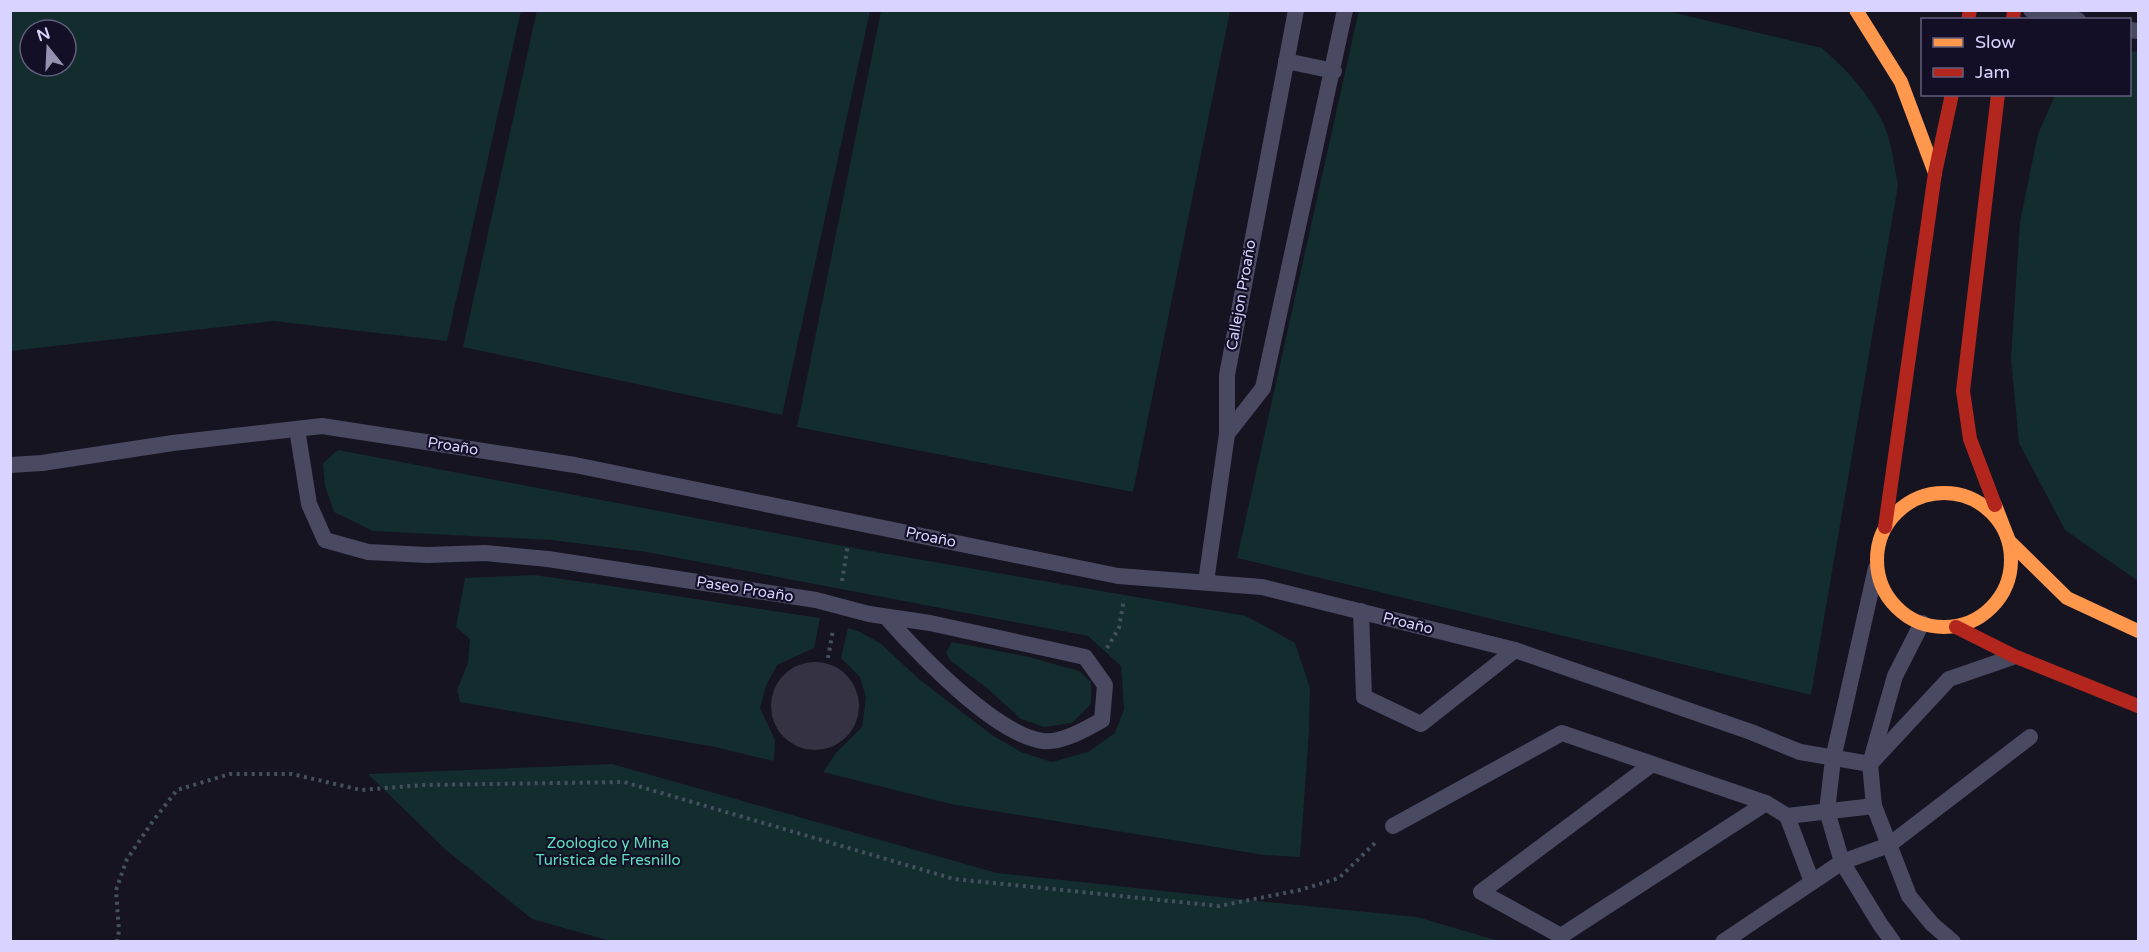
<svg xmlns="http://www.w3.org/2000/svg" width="2149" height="952" font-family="'Varela Round',sans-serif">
	<rect width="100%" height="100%" fill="#161421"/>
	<g fill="#132c2d" fill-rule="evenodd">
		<polygon points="537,10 870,11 782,415 463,347"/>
		<path d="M 1359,10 L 1667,11 L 1822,48 C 1847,70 1870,95 1884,125 C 1892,143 1894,166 1898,185 L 1811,695 L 1237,558 Z"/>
		<path d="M 10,11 L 521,11 L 447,341 L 273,321 L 11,351 ZM 30,30 L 66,30 L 66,66 L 30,66 Z"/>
		<polygon points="881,11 1230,11 1133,492 797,427"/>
		<polygon points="2138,51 2138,581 2065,530 2019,443 2011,358 2020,222 2038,134 2055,95 2130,94 2130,52"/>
		<polygon points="338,450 859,549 1246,616 1295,643 1310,688 1309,731 1300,857 1264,855 951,804 823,772 836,753 862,727 866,698 860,677 841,658 848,628 860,632 880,643 920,680 992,735 1021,752 1052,762 1088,752 1115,733 1124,709 1121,666 1088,636 647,552 551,540 373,531 334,512 325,486 323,463"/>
		<path d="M 534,575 C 630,588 725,604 820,618 L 814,648 L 777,665 L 766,686 L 760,708 L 775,740 L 774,761 L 715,747 L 460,702 L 457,690 L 468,663 L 470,639 L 456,627 L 465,578 Z"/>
		<polygon points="952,642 1029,657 1079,671 1091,682 1091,704 1072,723 1044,727 1021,719 988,689 951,661 946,653"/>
		<polygon points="612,764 997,873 1247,900 1417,917 1499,941 611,941 532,919 446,850 368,774"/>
	</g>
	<circle fill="#343243" cx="815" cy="706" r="44"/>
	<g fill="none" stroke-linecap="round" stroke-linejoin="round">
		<g stroke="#44505f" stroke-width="4" stroke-dasharray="3 4.5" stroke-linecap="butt">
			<polyline points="842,581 848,544"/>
			<polyline points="1107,648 1119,628 1124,599"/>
			<polyline points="828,658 833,630"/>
			<polyline points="117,942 119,931 116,890 127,859 153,821 177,790 230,774 292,774 361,790 423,785 624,782 954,879 1219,906 1300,890 1339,878 1375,843"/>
		</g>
		<g stroke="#4a4962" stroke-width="16">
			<polyline points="2031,10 2078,20"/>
			<polyline points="2130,30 2138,31"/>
			<polyline points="1286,61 1334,71"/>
			<path d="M 297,429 L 309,504 L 325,540 L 368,552 L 427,555 L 485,553 L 548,559 L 816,600 L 869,614 L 930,623 L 1085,657 L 1105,685 L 1102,720 C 1086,729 1062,743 1043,741 C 994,734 918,653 886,617"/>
			<polyline points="1227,434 1263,388 1345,10"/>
			<polyline points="10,465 42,463 173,443 322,426 575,465 1118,576 1262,587 1515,650 1751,732 1800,752 1870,764 1949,679 2013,657"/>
			<polyline points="1876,568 1833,759 1827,811 1842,862 1880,924 1893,942"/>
			<polyline points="1206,582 1227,434 1227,375 1296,10"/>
			<polyline points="1361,611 1364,697 1421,724 1515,650"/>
			<polyline points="1922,623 1895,676 1870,764 1874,806 1909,896 1932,924 1953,942"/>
			<polyline points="1652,764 1481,892 1561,936 1766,803"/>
			<polyline points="1787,816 1812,882"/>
			<polyline points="1393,826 1562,733 1766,803 1787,816 1874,806"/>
			<polyline points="1723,942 1842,862 1889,845 2030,737"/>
		</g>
		<g stroke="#ff974d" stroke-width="14">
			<polyline points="1856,10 1901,82 1935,173"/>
			<circle cx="1944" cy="560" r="67"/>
			<polyline points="1995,505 2009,541 2067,598 2138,631"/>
		</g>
		<g stroke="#b3261e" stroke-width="14">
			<polyline points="1968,20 1970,10"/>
			<polyline points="2013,20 2014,10"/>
			<polyline points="1995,505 1970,439 1963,391 1998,94"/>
			<polyline points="1885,527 1935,173 1952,94"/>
			<polyline points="1956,627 2014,656 2138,706"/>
		</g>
	</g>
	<g text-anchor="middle" stroke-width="4.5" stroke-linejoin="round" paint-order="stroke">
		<g font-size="15" fill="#d9d4ff" stroke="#130f26">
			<text transform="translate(1241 295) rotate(-80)" y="5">Callejon Proaño</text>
			<text transform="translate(453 446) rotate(9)" y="5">Proaño</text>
			<text transform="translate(931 537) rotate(12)" y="5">Proaño</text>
			<text transform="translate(745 589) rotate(9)" y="5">Paseo Proaño</text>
			<text transform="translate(1408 623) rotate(14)" y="5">Proaño</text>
		</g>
		<g font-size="15" fill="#5fe0c0" stroke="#130f26">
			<text x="608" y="848">Zoologico y Mina<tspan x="608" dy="17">Turistica de Fresnillo</tspan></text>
		</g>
	</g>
	<rect width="2149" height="952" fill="none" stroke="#d9d4ff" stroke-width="24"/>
	<rect x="1921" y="18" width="210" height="78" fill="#130f26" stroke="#625e7d" stroke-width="1.5"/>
	<rect x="1933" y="38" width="30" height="9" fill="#ff974d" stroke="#625e7d" stroke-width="1.5"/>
	<text x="1975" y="48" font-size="18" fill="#d9d4ff">Slow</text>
	<rect x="1933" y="68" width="30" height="9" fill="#b3261e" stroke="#625e7d" stroke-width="1.5"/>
	<text x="1975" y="78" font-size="18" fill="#d9d4ff">Jam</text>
	<g transform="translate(48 48) rotate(342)"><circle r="28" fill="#130f26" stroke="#625e7d" stroke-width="1.5"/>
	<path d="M0-4.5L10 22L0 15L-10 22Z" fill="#9591b1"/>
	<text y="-9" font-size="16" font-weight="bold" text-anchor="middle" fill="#d9d4ff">N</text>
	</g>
</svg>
